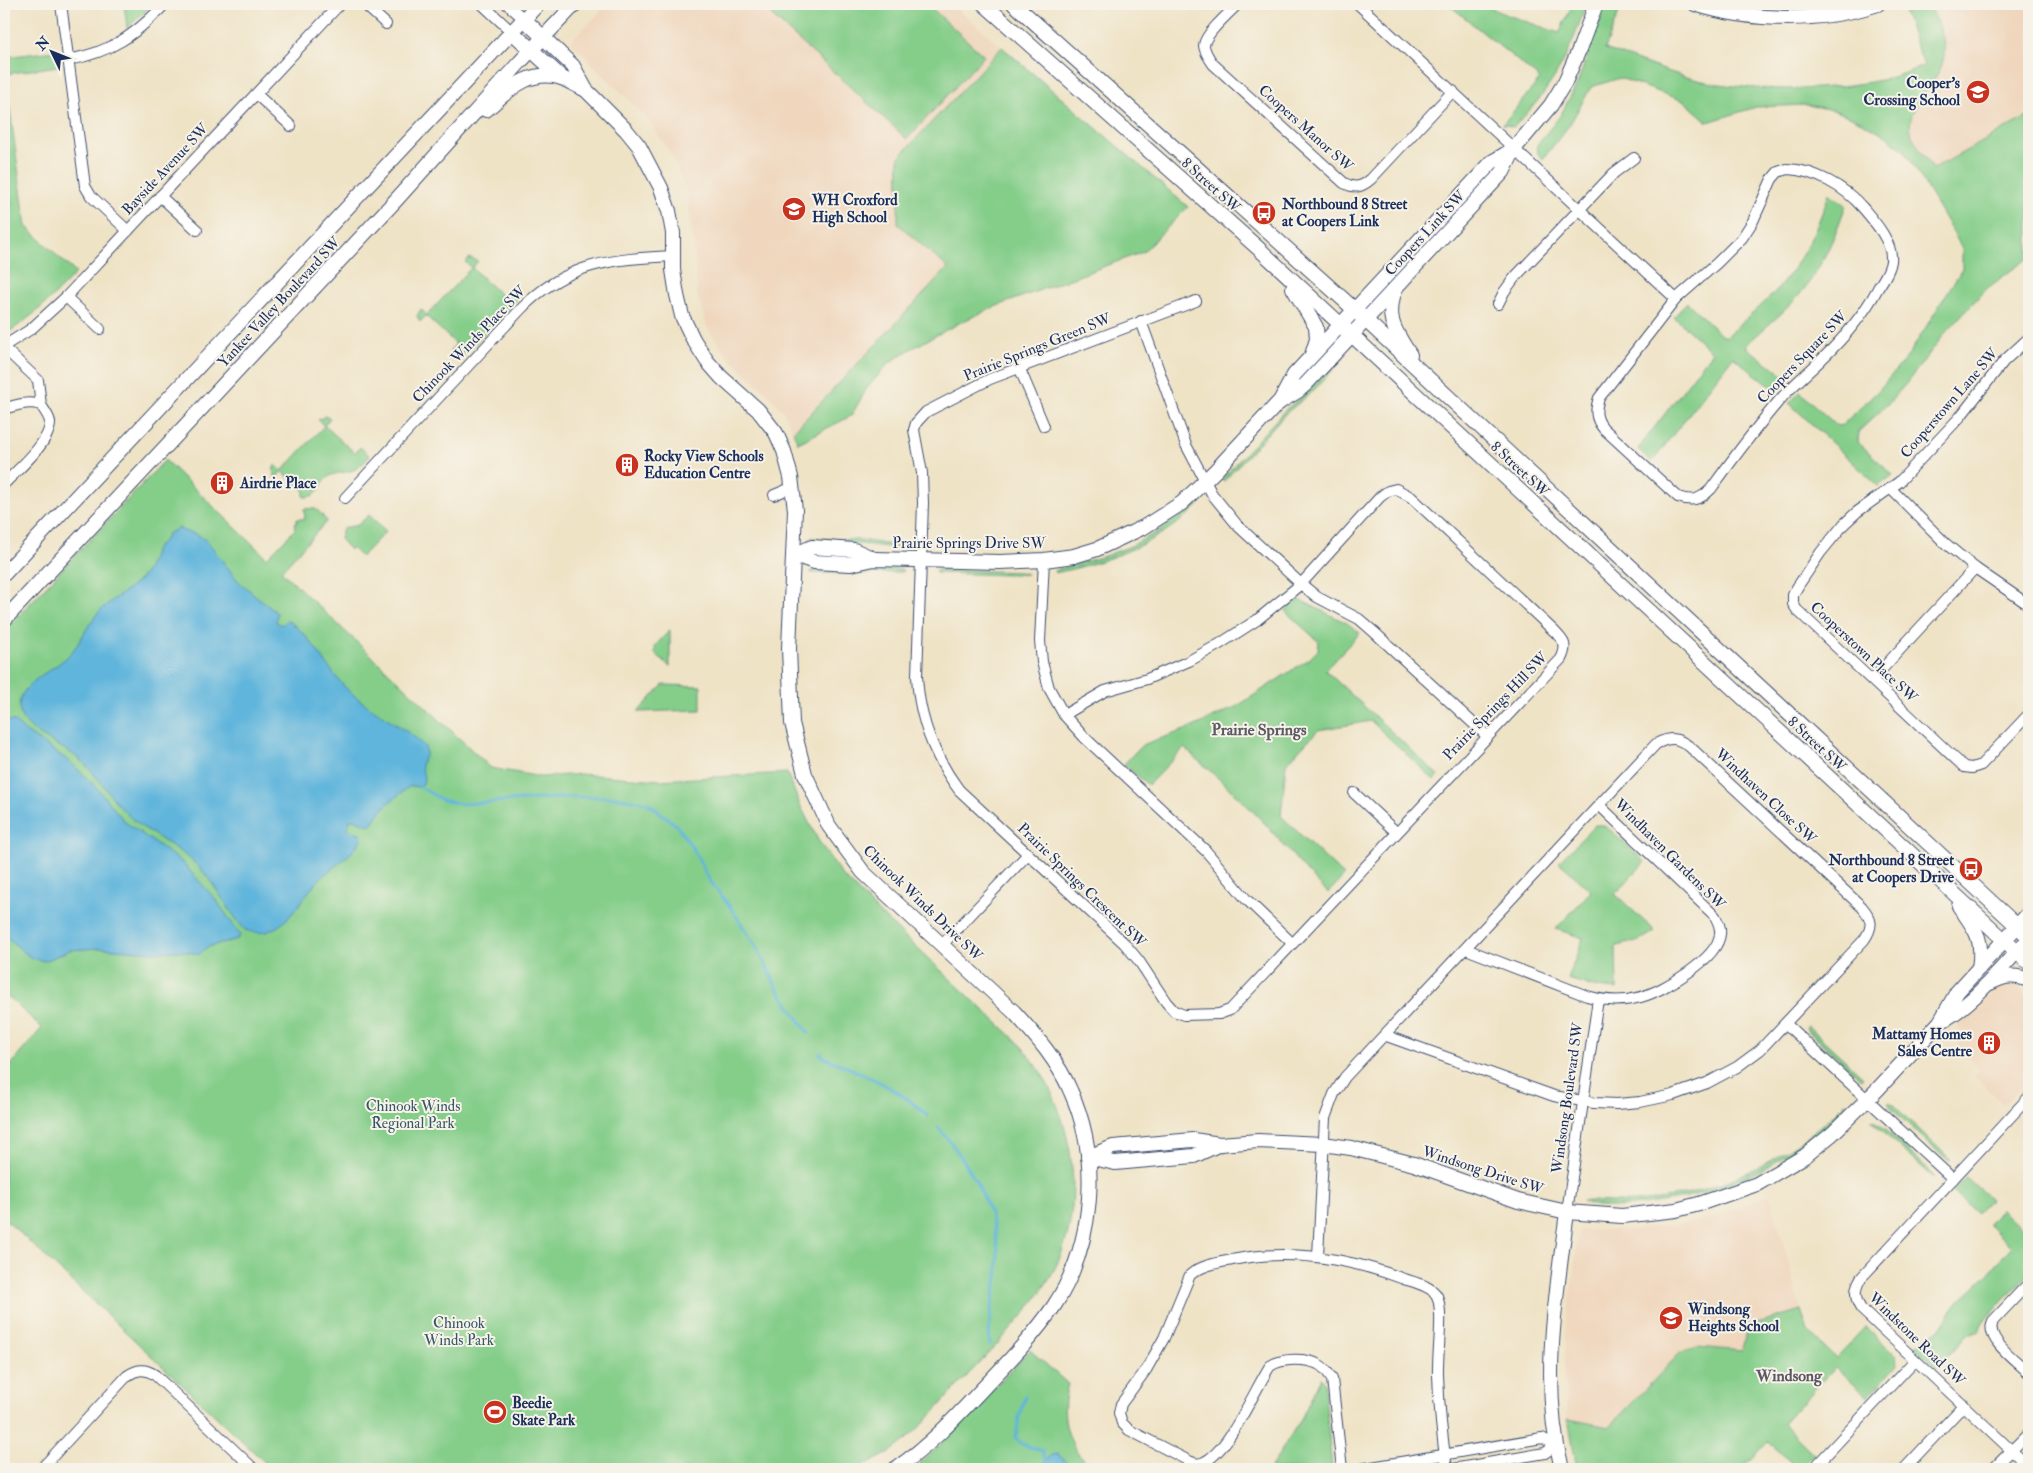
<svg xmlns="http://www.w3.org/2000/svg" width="2033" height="1473" font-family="'IM FELL Double Pica',serif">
	<rect width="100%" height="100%" fill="#f7f3e8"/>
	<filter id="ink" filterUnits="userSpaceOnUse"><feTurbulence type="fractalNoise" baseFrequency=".02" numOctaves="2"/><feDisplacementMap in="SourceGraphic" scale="10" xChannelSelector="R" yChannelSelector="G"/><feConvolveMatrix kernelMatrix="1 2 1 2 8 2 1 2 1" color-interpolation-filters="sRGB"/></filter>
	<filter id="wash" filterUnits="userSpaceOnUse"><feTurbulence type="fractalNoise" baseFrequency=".0096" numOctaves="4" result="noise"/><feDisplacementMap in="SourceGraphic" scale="20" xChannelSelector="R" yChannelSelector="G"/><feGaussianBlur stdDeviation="1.12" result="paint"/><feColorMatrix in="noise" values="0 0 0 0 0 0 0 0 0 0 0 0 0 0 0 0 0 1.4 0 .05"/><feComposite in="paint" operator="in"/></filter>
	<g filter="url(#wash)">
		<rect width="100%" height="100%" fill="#efe3c6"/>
		<g fill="#efd6bc">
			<polygon points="608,4 952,4 1002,47 899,157 898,224 948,268 793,432 784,412 767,393 729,358 707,327 697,294 694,245 687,193 673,157 645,116 570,42"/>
			<polygon points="1929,4 2029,4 2029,116 1933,169 1911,133 1913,111 1940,73 1940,29"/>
			<polygon points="2015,982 2029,998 2029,1078 2004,1105 1974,1076 1980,1069 1958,1047 1958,1042 1964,1038 1965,1035 1956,1027 1980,1008 2002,984"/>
			<polygon points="1770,1194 1801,1310 1747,1326 1742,1351 1697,1347 1682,1351 1609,1427 1568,1419 1564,1369 1565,1336 1579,1230 1632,1230 1692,1222 1721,1215"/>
		</g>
		<g fill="#85ce8a" stroke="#507e74">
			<polygon points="124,4 153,4 127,28"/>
			<polygon points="759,4 927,4 984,56 907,139"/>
			<path d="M 1448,4 L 1485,4 L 1499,12 L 1559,33 L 1573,4 L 1586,4 C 1568,58 1555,85 1514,127 L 1503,124 L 1540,79 Z"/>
			<path d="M 1606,4 L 1622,4 L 1605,49 C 1638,60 1672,75 1707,82 C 1763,92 1824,91 1881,80 C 1895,77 1910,71 1924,66 L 1903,9 L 1915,4 L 1929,4 C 1935,17 1942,30 1944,44 C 1949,82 1904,100 1911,132 C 1912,139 1928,161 1933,169 L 2029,116 L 2029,257 L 1985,290 L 1946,332 L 1905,385 L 1888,404 L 1859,431 L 1858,442 L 1893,475 L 1878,486 L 1789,403 L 1800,392 L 1837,426 L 1842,425 L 1878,391 L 1908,356 L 1962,269 L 1962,248 L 1905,151 L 1882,133 L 1854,118 L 1833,110 L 1807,105 L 1756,107 L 1708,122 L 1684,101 L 1620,78 L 1591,87 L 1570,124 L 1543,159 L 1538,154 L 1537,145 L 1560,116 L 1577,84 Z"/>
			<polygon points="1002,47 1188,207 1143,252 997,306 961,322 909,350 889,363 867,388 851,416 798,443 793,432 948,268 898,224 899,157"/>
			<path d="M 56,51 L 58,66 L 5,74 L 26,226 L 76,273 C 53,297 32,318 4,335 L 4,269 L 7,231 L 11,203 L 4,177 L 4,57 Z"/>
			<path d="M 1829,193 L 1846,205 C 1834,239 1820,272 1796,299 C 1780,316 1762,330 1745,346 L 1787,378 L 1775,390 L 1733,357 L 1652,462 L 1638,449 L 1712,352 L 1674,317 L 1687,302 L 1722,336 L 1726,336 C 1740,324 1754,313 1767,300 C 1798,270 1816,233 1829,193 Z"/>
			<polygon points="470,258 478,261 472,268 502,296 508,290 515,296 516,300 461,358 457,357 450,351 456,344 426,316 420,322 417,316 421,309 427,315 471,268 465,262"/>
			<polygon points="1344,358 1312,392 1285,414 1224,481 1221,480 1286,409 1302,397 1332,366"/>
			<path d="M 325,416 L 330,418 L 324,425 L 355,453 L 360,447 L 368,454 L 369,457 C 364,462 360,468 353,470 C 346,473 337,472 330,476 C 316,485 324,496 304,497 L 304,488 L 300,488 L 282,471 L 276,478 L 273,471 L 275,465 L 282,471 L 324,426 L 318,420 Z"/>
			<path d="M 165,460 L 267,558 L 295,529 L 295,523 L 297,522 L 297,519 L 305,519 L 304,509 C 320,507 317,511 327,521 L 281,571 L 491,768 L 541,777 L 580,774 L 659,780 L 787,773 L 800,805 L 818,840 L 841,874 L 876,910 L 1018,1042 C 1027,1053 1036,1064 1043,1076 C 1076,1133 1085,1212 1053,1272 C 1031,1312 997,1344 966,1377 C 945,1399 921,1429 897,1447 C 885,1457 868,1463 853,1469 L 272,1469 L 4,1218 L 4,1072 L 42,1028 L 4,993 L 4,631 Z"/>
			<path d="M 1200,503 C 1197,508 1189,514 1184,518 C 1146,548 1102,563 1055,573 L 1054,571 L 1061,568 L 1102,557 L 1131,546 L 1155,533 Z"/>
			<polygon points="369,515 386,531 361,557 352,548 350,550 340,539 343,528 358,525"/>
			<polygon points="811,538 861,540 904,547 897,548 862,544 817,542 811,539"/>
			<polygon points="898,569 903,570 903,572 860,574 811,573 810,571"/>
			<polygon points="941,569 1019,572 1027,574 1010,575 936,573 935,571"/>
			<path d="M 1300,600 L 1347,623 L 1360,633 L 1325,670 L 1438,775 L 1434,780 L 1371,721 L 1318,730 L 1286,764 L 1281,816 L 1344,876 L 1328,893 C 1306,872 1288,850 1268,827 C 1242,799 1213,773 1184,748 L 1148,785 L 1124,764 L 1142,745 L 1193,727 L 1236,707 L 1309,659 L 1318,650 L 1319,642 L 1285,611 L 1294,602 Z"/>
			<polygon points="670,630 670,667 653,652 656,649 654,647"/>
			<polygon points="663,685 701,686 701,710 638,712"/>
			<path d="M 1595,825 L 1602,825 L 1608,828 L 1645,862 L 1615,894 L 1655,931 C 1643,940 1631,943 1616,946 L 1617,989 L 1594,987 L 1568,979 L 1583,938 L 1556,929 L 1591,891 L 1559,862 Z"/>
			<polygon points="1808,1026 1863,1077 1861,1079 1808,1031 1806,1028"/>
			<polygon points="1890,1102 1950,1159 1950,1160 1941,1155 1892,1109 1888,1103"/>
			<path d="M 1846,1103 L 1845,1110 L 1840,1115 C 1780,1169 1711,1199 1631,1206 C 1618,1207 1595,1209 1583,1201 C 1600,1201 1619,1203 1636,1202 C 1718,1195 1788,1160 1846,1103 Z"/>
			<polygon points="1872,1120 1883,1127 1929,1170 1934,1178 1872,1122"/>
			<polygon points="1966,1177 1990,1199 1977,1213 1953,1191"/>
			<polygon points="2001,1209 2027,1233 2029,1231 2029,1269 2026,1276 1983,1322 1979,1330 1968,1334 1937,1368 1914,1347 1939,1329 1958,1302 1988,1274 2011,1247 1988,1224"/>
			<polygon points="1801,1310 1808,1331 1836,1358 1865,1327 1896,1355 1897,1366 1868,1397 1835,1367 1783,1424 1814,1454 1800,1469 1798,1469 1768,1441 1741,1469 1577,1469 1568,1419 1609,1427 1682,1351 1697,1347 1742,1351 1747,1326"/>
			<path d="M 1030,1350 L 1068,1384 C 1059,1417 1067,1446 1092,1469 L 919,1469 L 920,1463 L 937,1448 Z"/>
			<polygon points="1321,1377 1324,1383 1332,1469 1270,1469 1302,1417"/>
		</g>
		<g fill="#60b5dc" stroke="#3e729d">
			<polygon points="4,177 11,203 7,231 4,269"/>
			<path d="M 179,528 L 183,531 L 196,534 L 207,541 L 239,582 L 277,613 L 276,622 L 282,625 L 287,620 C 312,635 327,670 348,690 C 371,712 403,724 425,747 L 426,754 L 421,765 C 423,774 427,781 420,787 L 410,786 L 387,804 L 370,825 L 353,819 L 350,820 L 348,828 L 351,831 L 360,833 L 362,838 C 348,862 333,864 316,883 C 302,898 291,922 271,930 C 263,934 254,933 245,930 C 228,910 216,885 198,866 C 175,843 143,833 122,809 C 107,792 96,773 78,758 C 62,745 24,732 20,712 C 13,685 54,671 69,655 C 81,643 87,624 99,612 C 112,597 133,590 145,573 C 154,560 151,549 166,539 L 167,534 Z"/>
			<polygon points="5,721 14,721 26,732 69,761 97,788 125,822 182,862 217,901 240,935 238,939 207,947 200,954 181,951 154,952 100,948 70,950 45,961 31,958 4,935 4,722"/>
			<polygon points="1058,1454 1072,1469 1037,1469 1052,1455"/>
		</g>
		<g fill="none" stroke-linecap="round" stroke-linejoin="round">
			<g stroke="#60b5dc" stroke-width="3">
				<polyline points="420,787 442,800 462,804 573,797 615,797 648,803 676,825 692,847 710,881 731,908 761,955 777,988 809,1034"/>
				<path d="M 820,1053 L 823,1057 C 863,1074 896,1086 928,1116"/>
				<path d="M 938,1127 C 973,1167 1004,1222 997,1276 C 994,1299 987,1322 990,1345"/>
				<polyline points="1025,1396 1019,1416 1016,1438 1022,1444 1042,1451 1048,1469"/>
			</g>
		</g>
	</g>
	<g filter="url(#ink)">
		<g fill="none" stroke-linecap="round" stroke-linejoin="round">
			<g stroke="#3b4a6e" stroke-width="12">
				<g id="street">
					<polyline points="61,4 85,186 91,196 128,231"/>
					<polyline points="364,4 386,24"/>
					<polyline points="482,4 512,32"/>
					<polyline points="507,4 524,19"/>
					<path d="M 1238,4 C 1230,12 1205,34 1204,45 C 1204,52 1210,59 1213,64 L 1344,183 C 1355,189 1362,187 1371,179 L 1453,91"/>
					<polyline points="1358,4 1676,299"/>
					<path d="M 68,60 C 112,52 135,35 165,4"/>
					<polyline points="256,94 291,126"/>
					<path d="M 1787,169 C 1815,170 1845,187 1863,208 C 1874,221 1893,242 1891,261 C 1890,271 1883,280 1878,288 C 1863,316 1844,338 1822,359 C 1807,374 1791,386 1778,402 C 1754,430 1732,460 1711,489 C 1700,500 1692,502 1678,497 L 1603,428 C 1595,418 1595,410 1599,398 L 1676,299 L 1717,263 L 1742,238 L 1753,221 L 1772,179 L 1778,172 Z"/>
					<polyline points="160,196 197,230"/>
					<polyline points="66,297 100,329"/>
					<polyline points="1498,304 1504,292 1515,277 1614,173 1634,158"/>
					<polyline points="1141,321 1186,445 1212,494 1238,526 1301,584 1317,597 1359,619 1374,632 1487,736"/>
					<polyline points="2029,338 2004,361 1960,417 1899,482 1857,512 1844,524 1821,552 1798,586 1793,595 1793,604 1797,610 1964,767 1972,768 1981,765 2029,714"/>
					<polyline points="4,346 31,329 66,297 340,4"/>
					<polyline points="4,348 38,380 41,405"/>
					<polyline points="1019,367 1044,426"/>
					<path d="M 4,409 C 16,405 28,401 41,405 C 44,410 49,416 50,422 C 51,442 17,470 4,484"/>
					<polyline points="1891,489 1945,543 1975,568 2029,605"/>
					<polyline points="774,495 793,487"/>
					<path d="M 345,498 L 520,310 C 565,263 611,259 673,256"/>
					<polyline points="1044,560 1040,641 1042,662 1049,688 1064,715 1084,737 1206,851 1246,899 1292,943"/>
					<polyline points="1872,680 1975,568"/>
					<path d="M 1064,715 L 1105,691 L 1147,679 L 1189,661 L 1218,645 L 1257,620 L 1301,584 L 1380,497 L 1388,491 L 1396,489 L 1411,497 L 1554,631 C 1564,641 1568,645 1561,659 L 1230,1010 L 1219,1014 L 1184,1015 L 1174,1011 L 1166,1002 L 1139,961 L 1124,943 L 959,790 C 933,755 919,719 917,676 L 923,503 L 922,473 L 914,430 L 916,423 L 926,412 L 990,379 L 1196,301"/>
					<polyline points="1354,793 1396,832"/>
					<polyline points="942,945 1028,854"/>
					<path d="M 1466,949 L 1587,996 C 1604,1001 1623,1002 1641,997 C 1663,991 1718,959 1720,934 C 1721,927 1718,922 1715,916 L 1600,806"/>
					<polyline points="1786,1024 1953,1179"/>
					<path d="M 2029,1097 L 1861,1278 C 1854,1289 1854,1298 1861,1309 L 2029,1467"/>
					<polyline points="1567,1212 1598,999"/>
					<path d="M 1318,1256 L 1325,1118 L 1334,1094 L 1345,1077 L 1656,744 C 1670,737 1677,737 1690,747 L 1862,907 C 1872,919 1874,926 1864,940 L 1760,1050 L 1737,1067 L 1707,1083 L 1673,1095 L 1640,1102 L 1617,1104 L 1594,1103 L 1554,1096 L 1384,1035"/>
					<path d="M 2029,1285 L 2025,1287 L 1993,1321 C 1984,1339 2017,1361 2029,1373"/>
					<path d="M 41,1469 L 127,1376 C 137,1369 145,1368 155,1375 L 254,1469"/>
					<path d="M 1342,1469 L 1332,1379 C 1329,1374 1324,1367 1318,1364 C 1305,1358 1282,1358 1270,1366 C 1255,1389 1229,1451 1204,1462 C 1198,1465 1194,1463 1189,1461 L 1129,1430 L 1122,1423 L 1119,1413 L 1121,1404 L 1146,1370 L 1164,1338 L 1190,1275 C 1202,1265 1217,1263 1232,1260 C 1291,1248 1348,1258 1404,1279 C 1413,1282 1432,1286 1437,1296 C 1444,1312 1437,1355 1438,1375 C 1439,1406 1442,1438 1447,1469"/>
					<polyline points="1360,1469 1542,1438 1556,1445"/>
					<polyline points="1453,1469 1545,1453 1556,1445"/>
					<polyline points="1813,1469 1915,1360"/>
					<polyline points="1904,1469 1964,1405"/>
					<polyline points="1993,1469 2029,1433"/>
				</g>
			</g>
			<g stroke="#3b4a6e" stroke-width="16">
				<g id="secondary">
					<polyline points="984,4 1258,248 2029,963"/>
					<polyline points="1014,4 1344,300 2029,937"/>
					<path d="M 1695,4 C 1752,22 1820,23 1878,4"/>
					<polyline points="524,19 573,66 586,90"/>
					<path d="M 512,32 L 562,78 L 586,90 L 626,130 L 639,146 L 661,188 L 669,211 L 673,233 L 673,270 L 677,295 L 682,316 L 693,339 L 707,361 L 721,377 L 758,410 L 776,433 L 784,451 L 791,477 L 795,510 L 789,648 L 792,723 L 805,774 L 829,826 L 863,872 L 1014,1012 C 1036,1036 1058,1061 1071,1092 C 1101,1159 1094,1245 1054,1306 C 1035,1334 1010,1360 987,1384 C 959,1414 929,1447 895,1469"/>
					<path d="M 486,110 C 509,90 529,68 562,78"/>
					<polyline points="1293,288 1316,327 1317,339 1312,355"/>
					<path d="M 1395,290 C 1385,319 1395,331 1410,355"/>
					<polyline points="1279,403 1294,375 1492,162 1514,149"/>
					<polyline points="794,555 814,562 851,564 874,559 1000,562 1044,560 1074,556 1097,549 1144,527 1182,503 1216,470 1278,403 1298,391 1306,384 1503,172 1515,148 1551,105 1565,82 1579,50 1596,4"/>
					<polyline points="794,555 812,547 854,550 874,559"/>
					<polyline points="4,574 538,4"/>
					<polyline points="4,620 396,200 520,62 575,4"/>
					<path d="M 1959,906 C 1975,929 1984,938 1979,968"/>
					<path d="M 1990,983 C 2004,976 2014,974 2029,980"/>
					<path d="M 1940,1022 C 1974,1004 1997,972 2023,945"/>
					<polyline points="1088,1157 1113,1147 1193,1140 1220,1144 1258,1141 1323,1144 1351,1148 1414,1164 1518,1201 1567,1212 1622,1216 1676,1210 1699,1204 1757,1184 1805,1156 1832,1134 1877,1090 1940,1022 1957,992 2029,913"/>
					<polyline points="1088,1157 1115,1163 1194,1156 1220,1144"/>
					<path d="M 1562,1469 C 1540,1383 1556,1298 1567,1212"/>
				</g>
			</g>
			<use href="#street" stroke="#fff" stroke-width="10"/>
			<use href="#secondary" stroke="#fff" stroke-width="14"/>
		</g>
	</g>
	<defs>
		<g id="school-disc" transform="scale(1.25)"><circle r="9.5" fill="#c8321e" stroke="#f7f3e8"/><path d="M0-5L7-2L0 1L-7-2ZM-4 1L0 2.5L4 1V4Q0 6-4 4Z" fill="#fff"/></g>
		<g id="bus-disc" transform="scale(1.25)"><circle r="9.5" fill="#c8321e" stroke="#f7f3e8"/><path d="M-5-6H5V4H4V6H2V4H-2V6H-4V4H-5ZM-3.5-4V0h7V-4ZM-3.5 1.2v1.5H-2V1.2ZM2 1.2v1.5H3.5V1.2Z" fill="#fff"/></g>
		<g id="building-disc" transform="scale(1.25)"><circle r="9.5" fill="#c8321e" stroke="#f7f3e8"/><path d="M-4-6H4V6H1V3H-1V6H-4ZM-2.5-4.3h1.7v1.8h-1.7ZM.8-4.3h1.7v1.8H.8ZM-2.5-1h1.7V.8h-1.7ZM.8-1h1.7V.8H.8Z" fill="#fff"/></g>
		<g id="stadium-disc" transform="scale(1.25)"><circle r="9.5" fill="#c8321e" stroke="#f7f3e8"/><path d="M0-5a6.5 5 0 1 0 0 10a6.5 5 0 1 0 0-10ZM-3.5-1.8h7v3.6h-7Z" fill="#fff"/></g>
	</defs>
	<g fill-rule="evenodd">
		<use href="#school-disc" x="1978" y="92"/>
		<use href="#school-disc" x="794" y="209"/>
		<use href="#bus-disc" x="1264" y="213"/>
		<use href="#building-disc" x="627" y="465"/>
		<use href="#building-disc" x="222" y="483"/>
		<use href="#bus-disc" x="1971" y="869"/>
		<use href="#building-disc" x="1989" y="1043"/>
		<use href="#school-disc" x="1671" y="1318"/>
		<use href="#stadium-disc" x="495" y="1412"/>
	</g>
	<g text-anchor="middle" stroke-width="4" stroke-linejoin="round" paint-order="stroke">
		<g font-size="15" font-weight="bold" fill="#1b2f5e" stroke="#f7f3e8" text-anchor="start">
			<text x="1960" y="88" text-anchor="end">Cooper's<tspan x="1960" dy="17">Crossing School</tspan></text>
			<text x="812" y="205">WH Croxford<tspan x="812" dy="17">High School</tspan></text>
			<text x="1282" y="209">Northbound 8 Street<tspan x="1282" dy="17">at Coopers Link</tspan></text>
			<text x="644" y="461">Rocky View Schools<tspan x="644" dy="17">Education Centre</tspan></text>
			<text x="240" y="488">Airdrie Place</text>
			<text x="1954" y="865" text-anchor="end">Northbound 8 Street<tspan x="1954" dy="17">at Coopers Drive</tspan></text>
			<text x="1972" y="1039" text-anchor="end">Mattamy Homes<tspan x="1972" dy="17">Sales Centre</tspan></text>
			<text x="1688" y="1314">Windsong<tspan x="1688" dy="17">Heights School</tspan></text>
			<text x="512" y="1408">Beedie<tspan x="512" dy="17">Skate Park</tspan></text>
		</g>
		<g font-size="15" fill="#1b2f5e" stroke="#f7f3e8">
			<text transform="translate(1306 128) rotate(42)" y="5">Coopers Manor SW</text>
			<text transform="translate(165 169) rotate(-47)" y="5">Bayside Avenue SW</text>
			<text transform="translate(1211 185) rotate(42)" y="5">8 Street SW</text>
			<text transform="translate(1425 233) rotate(-47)" y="5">Coopers Link SW</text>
			<text transform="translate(279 302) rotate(-47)" y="5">Yankee Valley Boulevard SW</text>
			<text transform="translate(469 344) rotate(-46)" y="5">Chinook Winds Place SW</text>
			<text transform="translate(1037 347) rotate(-22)" y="5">Prairie Springs Green SW</text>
			<text transform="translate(1802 357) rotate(-46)" y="5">Coopers Square SW</text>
			<text transform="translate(1949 403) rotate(-49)" y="5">Cooperstown Lane SW</text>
			<text transform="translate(1520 469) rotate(43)" y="5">8 Street SW</text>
			<text x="969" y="548">Prairie Springs Drive SW</text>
			<text transform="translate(1864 652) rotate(43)" y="5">Cooperstown Place SW</text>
			<text transform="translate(1495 706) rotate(-46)" y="5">Prairie Springs Hill SW</text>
			<text transform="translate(1817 744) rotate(43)" y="5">8 Street SW</text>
			<text transform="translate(1766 796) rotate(43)" y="5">Windhaven Close SW</text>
			<text transform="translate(1670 854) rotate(45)" y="5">Windhaven Gardens SW</text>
			<text transform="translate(1082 885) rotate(44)" y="5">Prairie Springs Crescent SW</text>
			<text transform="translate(923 903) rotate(44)" y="5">Chinook Winds Drive SW</text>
			<text transform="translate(1567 1098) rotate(-82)" y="5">Windsong Boulevard SW</text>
			<text transform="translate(1483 1170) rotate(18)" y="5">Windsong Drive SW</text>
			<text transform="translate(1917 1339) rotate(44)" y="5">Windstone Road SW</text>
		</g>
		<g font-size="15" fill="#365769" stroke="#f7f3e8">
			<text x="413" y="1111">Chinook Winds<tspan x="413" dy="17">Regional Park</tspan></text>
			<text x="459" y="1328">Chinook<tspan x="459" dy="17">Winds Park</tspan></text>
		</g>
		<g font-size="16" font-weight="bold" fill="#5b5865" stroke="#f7f3e8">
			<text x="1259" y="735">Prairie Springs</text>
			<text x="1789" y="1381">Windsong</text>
		</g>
	</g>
	<rect width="2033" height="1473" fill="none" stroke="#f7f3e8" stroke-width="20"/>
	<g transform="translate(52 52) rotate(313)" stroke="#f7f3e8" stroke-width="4" paint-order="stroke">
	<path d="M0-4L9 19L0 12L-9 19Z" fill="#1b2f5e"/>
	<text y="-8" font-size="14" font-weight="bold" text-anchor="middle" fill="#1b2f5e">N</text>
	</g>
</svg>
